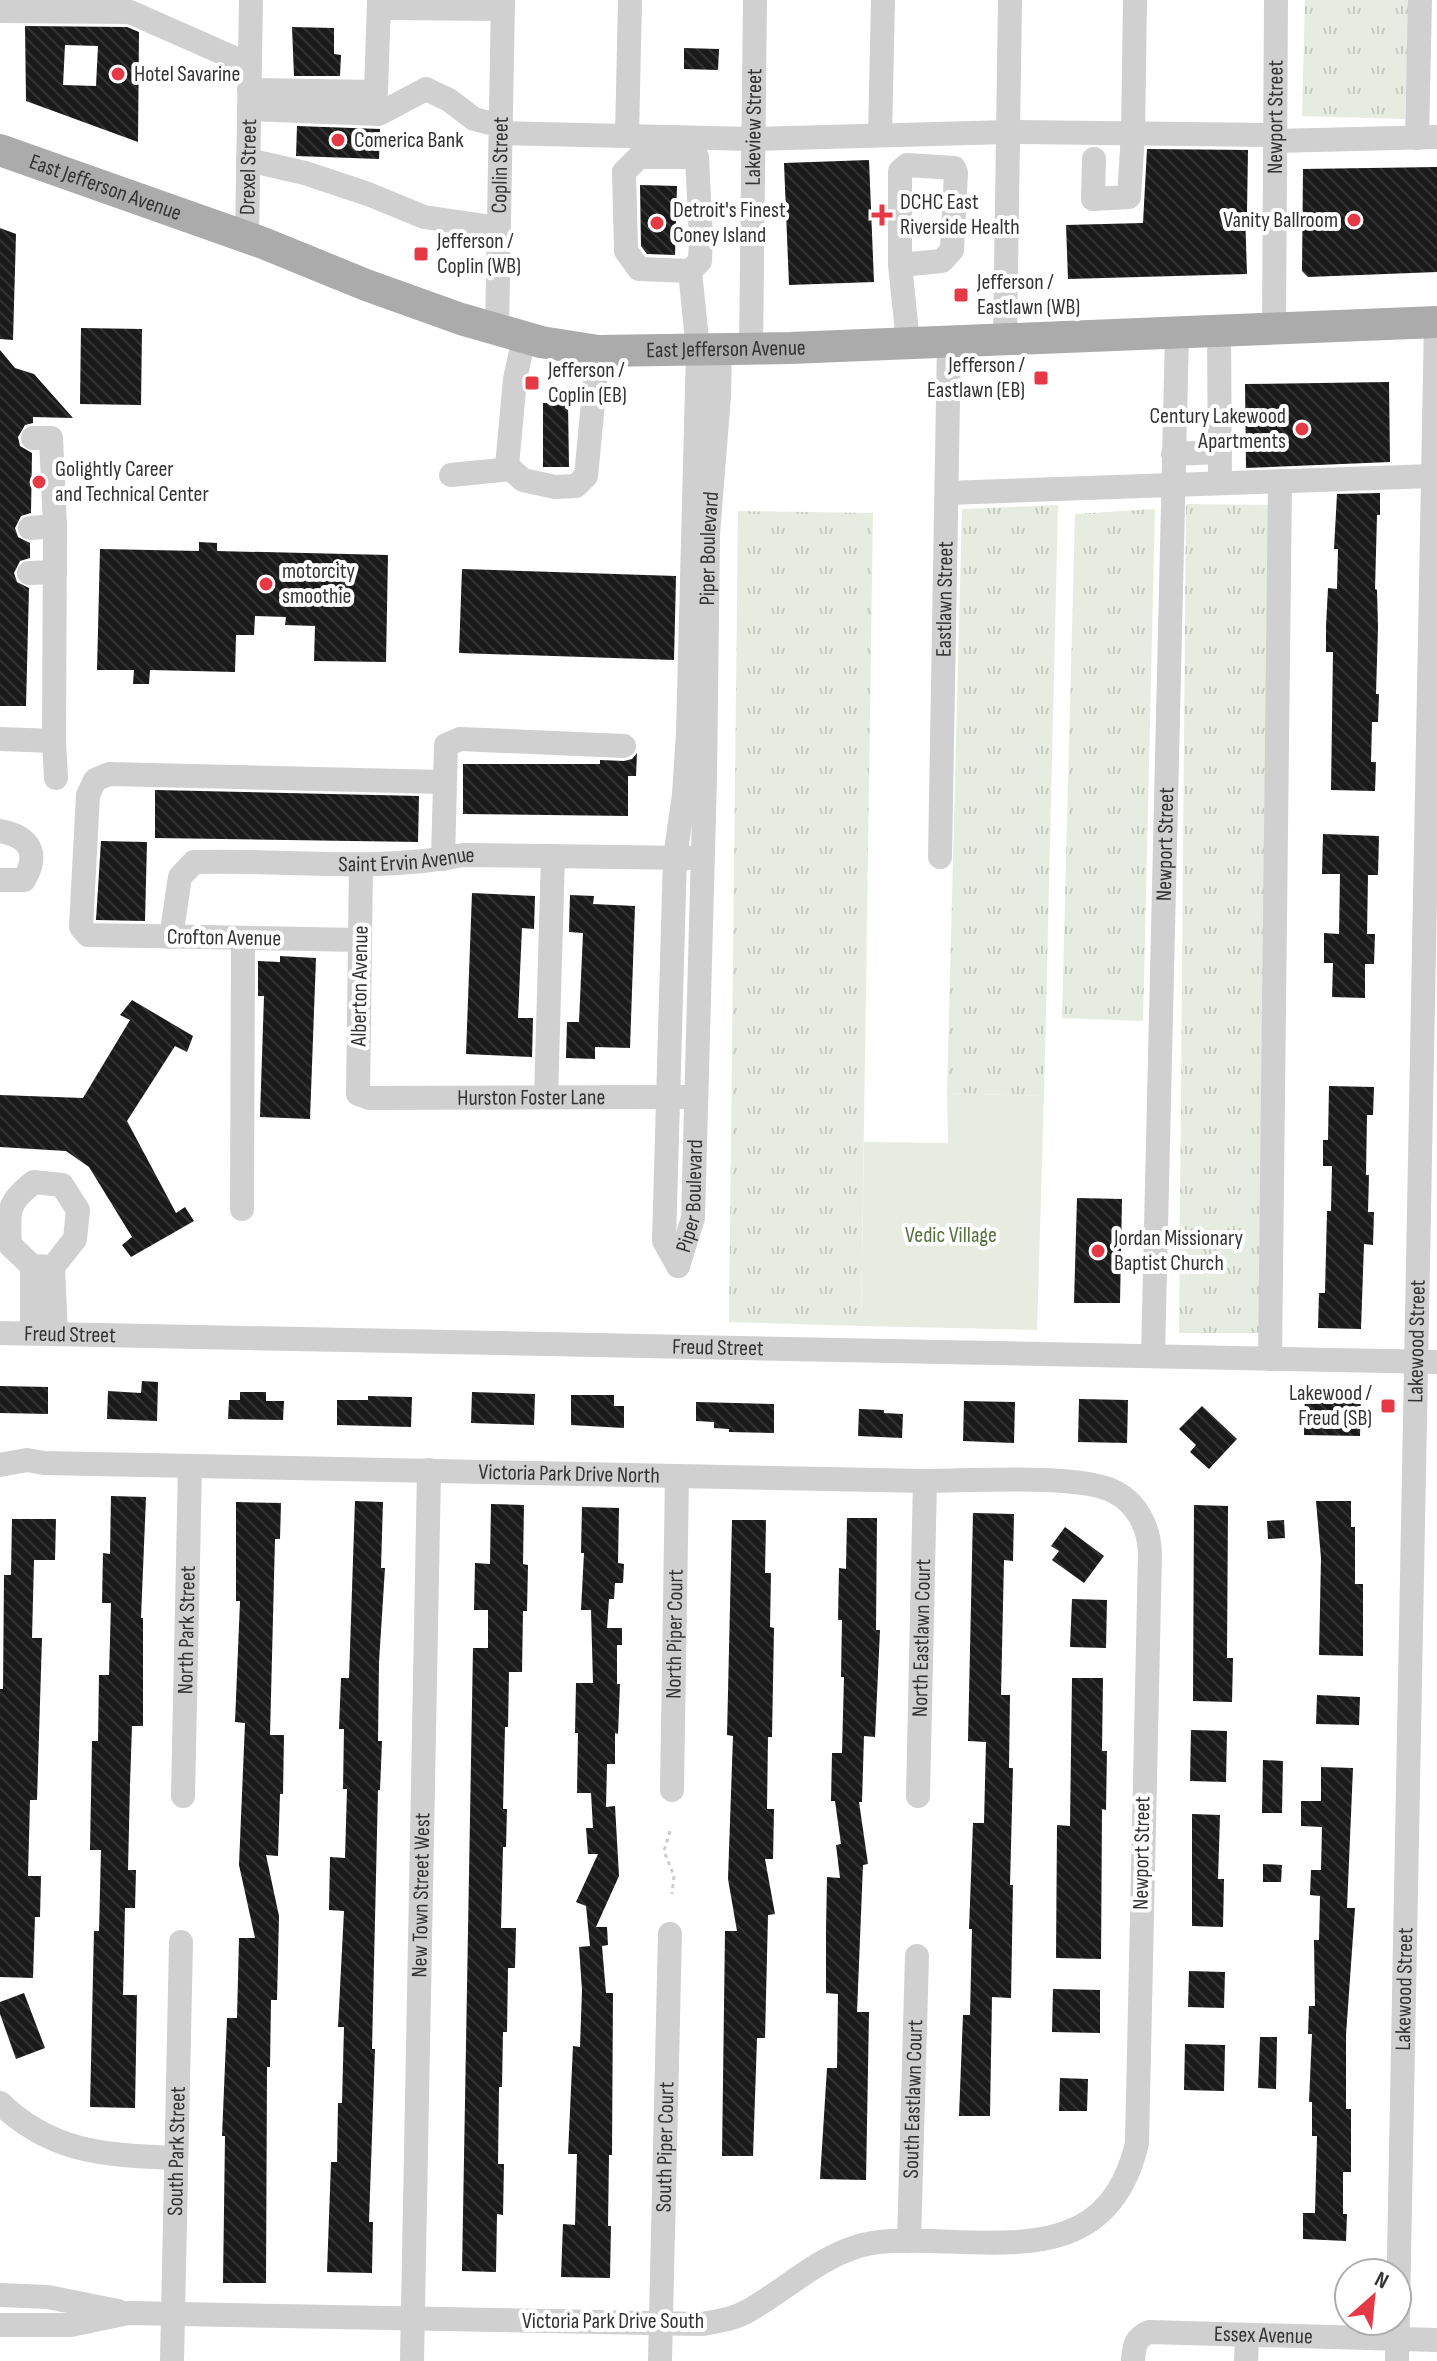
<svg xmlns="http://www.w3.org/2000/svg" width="1437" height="2361" viewBox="0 0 1437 2361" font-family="'Sofia Sans Condensed',sans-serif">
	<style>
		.grass { fill: url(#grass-tufts) }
		.green { fill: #e6ecdf }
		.building { fill: url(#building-back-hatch); fill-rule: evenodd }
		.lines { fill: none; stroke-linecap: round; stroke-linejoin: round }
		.path { stroke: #cdcdcd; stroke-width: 3; stroke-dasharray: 4 4; stroke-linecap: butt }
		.minor { stroke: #d0d0d0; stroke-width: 24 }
		.major { stroke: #ababab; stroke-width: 32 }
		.poi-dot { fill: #e63946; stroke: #fff; stroke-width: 3 }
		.labels { text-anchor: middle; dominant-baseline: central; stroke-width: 8; stroke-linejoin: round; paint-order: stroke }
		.poi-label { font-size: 22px; fill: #333; stroke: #fff; text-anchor: start }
		.street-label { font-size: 22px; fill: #333; stroke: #fff }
		.park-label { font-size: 22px; fill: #56703f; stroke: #fff }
	</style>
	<defs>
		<pattern id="grass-tufts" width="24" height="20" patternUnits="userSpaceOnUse" patternTransform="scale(2)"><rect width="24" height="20" fill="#e6ecdf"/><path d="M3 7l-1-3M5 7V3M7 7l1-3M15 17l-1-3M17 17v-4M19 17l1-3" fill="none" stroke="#c6cbc0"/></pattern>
		<pattern id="building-back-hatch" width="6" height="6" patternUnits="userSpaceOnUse" patternTransform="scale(2)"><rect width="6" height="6" fill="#1a1a1a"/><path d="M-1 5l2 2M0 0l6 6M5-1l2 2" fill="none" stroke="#333"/></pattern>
	</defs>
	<rect width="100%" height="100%" fill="#fff"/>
	<path class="grass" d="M1305,0H1409L1405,119L1302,116Z
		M1186,504L1269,505L1262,1333H1179Z
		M1058,505L1044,1096L947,1093L962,509Z
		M1155,509L1143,1021L1062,1018L1075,514Z
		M738,511L873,513L861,1326L729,1322Z"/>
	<path class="green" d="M947,1093L1044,1096L1037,1330L861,1326L864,1142L948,1143Z"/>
	<path class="building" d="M25,26L127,27L139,32L138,142L26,101ZM65,45L98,46L96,86L63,85Z
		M292,27L334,28V54L341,55L340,76H294Z
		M684,48L719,49L718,70L684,69Z
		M297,126L380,129L379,159L296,156Z
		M1147,149L1248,150L1247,212H1245L1247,274L1068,279L1066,225L1143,223Z
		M869,160L874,282L789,285L784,163Z
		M1437,167V272L1308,277L1302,271L1303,169Z
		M640,185L677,186L675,255L647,254L641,246Z
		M0,228L16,234L13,340L0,339Z
		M81,328L142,329L141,405L80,404Z
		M0,350L15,368L34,374L73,418L33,417V423L25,425L18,437L20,446L32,453L31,513L21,516L15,528L18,537L30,543V558L20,561L14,573L17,582L29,588L26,706H0Z
		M1389,382L1390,462L1246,468L1245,384Z
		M543,403H568L569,467H543Z
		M1380,493V515H1377L1375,589L1377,590L1378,627L1376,694H1379L1378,722H1372L1371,762H1376L1375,791L1331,790L1333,652H1326V626L1328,588L1337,589L1338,549H1334L1337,494Z
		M199,542L217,543V551L388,555L386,662L314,661L315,626L285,625L286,617L255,616L254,635H236L235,672L150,670L149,684H133L134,670H97L100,549L199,551Z
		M462,569L676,576L674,660L459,653Z
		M637,753L636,776H628V816L463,814V764H600V760L624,761L632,759Z
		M155,790L419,796L418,842L155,838Z
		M1323,834L1379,836L1378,875H1368L1367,934H1375L1374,964H1365V998L1332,997L1333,963H1324V933L1339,934L1340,874H1322Z
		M101,841L147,842L145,921L96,920Z
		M472,893L535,896L534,929L522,928L518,1018H533L532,1057L466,1054Z
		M570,895L594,896L593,904L635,906L630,1048L595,1047V1059L566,1058L567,1022H579L583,933L569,932Z
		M280,956L316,958L310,1119L260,1117L264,996H258V961L280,962Z
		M132,1000L193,1036L187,1052L175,1046L127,1121L176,1213L185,1207L194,1221L131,1257L122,1245L132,1237L89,1167L66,1151L0,1147V1095L83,1098L130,1020L120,1015Z
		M1329,1086L1374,1087L1373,1115H1367L1366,1175H1369L1368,1212H1374L1373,1245L1364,1244L1361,1329L1318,1328L1319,1293H1325L1327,1211H1331L1332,1166H1323V1140H1328Z
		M1077,1198L1122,1199L1120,1303H1074Z
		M142,1381L158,1382L157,1421L107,1419L108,1391L141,1393Z
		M0,1386L48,1387V1414L0,1413Z
		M1305,1391L1361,1392L1360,1436L1304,1435Z
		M240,1392H266V1401H284L283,1420L228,1419L229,1400H240Z
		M472,1392L535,1394L534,1425L471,1423Z
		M571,1395H614V1406H624V1428L571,1425Z
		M368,1396L412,1397L411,1427L337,1425V1400H368Z
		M1079,1399L1128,1400L1127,1443L1078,1442Z
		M964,1401L1015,1402L1014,1443L963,1441Z
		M696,1402L774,1404V1433L729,1432V1429L714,1428V1422L696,1421Z
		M1202,1406L1237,1439L1209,1469L1190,1452L1196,1445L1179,1429Z
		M859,1409L884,1410V1413L903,1414L902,1438L858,1436Z
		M111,1496L146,1497L141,1618H143V1726H132L130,1785L128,1870H136L135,1908H125L123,1995H137L135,2108L90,2107L94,1931H99L101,1850H90L92,1741H98L99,1675H109L111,1603H102L103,1553L110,1554Z
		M355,1501L383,1502L381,1568H385L379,1662L378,1741H382L380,1790H378L372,2049H375L369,2222H373L372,2273L327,2272L331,2162H337L338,2103H342L344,2027H338L344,1911L329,1910L330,1857L345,1858L347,1789H343L344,1729H339L341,1678H349Z
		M1316,1501H1351V1527H1355V1584H1363V1656L1319,1655L1321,1558Z
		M236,1502L281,1503L280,1539H275L270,1735H284L283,1794H280L278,1856L266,1855L279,1916L277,2000H271L270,2067H267L266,2283H223L225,2136H222L227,2018H237L239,1938H255L239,1865L245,1723L235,1722L240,1601H236Z
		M491,1504L524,1505L523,1564L528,1565L527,1611H523L522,1672H509L508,1727H505L503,1809H507L506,1847H503L501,1928H516L515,1968H508L507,2032H503L502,2087H499L498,2164H504L503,2215L497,2214L496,2272L462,2271L473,1648H488V1610H474L475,1563L490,1564Z
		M1194,1505L1228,1506L1227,1658H1233L1232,1702L1193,1701Z
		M582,1507L619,1508L618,1563L624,1564L623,1583H615L614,1599H609L607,1628H622V1645H617V1684H620L618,1734L615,1733V1764H607L606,1807L615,1806L619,1876L596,1927H607L608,1945L602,1946L606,1993H613L612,2155H609L608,2226H611L610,2278L561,2277L563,2224L575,2225L577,2154H568L573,2046L580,2047L582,1990L579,1947L590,1946L586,1906L576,1902L598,1854H588L586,1828H593L591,1793H577L578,1733H575L576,1683H593L591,1610H581L584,1553H581Z
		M973,1513L1014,1514L1013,1561L1004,1560L1001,1695H1010L1009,1768H1013L1010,1885H1013L1011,1998L992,1997L990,2116H959L963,2015H970L972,1929H969L973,1823H984L986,1742L968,1741Z
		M847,1518H877L876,1630H880L875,1737L864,1736L862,1802H859L868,1864L863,1865L857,2012H869L866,2180L820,2179L827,2068H837L838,1994L826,1993V1929L827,1877L840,1878L836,1845L841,1844L835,1801H831L832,1753H842L844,1677H841L842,1620H838L839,1568L846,1569Z
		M12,1519H56L55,1560H34L32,1638H42L37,1800H30L28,1876H41L40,1917H35L33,1978L0,1977V1689H3L4,1575H11Z
		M732,1520H766L765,1573H771L770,1627L774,1628L772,1737H768L767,1809H774L773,1859H765L775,1914L768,1915L765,2038H757L753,2156H722L725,1931H737L728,1879L733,1736L727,1735Z
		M1284,1520L1285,1538L1268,1539L1267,1521Z
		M1065,1527L1104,1556L1084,1583L1052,1560L1059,1551L1051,1546Z
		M1072,1599L1107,1600L1106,1648L1070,1647Z
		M1072,1678H1103L1102,1751H1107L1106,1810L1102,1809L1101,1959L1056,1958L1057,1825L1070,1826Z
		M1317,1695L1360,1697L1359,1725L1316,1724Z
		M1191,1730L1227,1731L1226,1782L1190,1781Z
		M1263,1760L1283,1761L1282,1813H1262Z
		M1321,1767L1353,1768L1347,1908H1355L1346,2035V2109H1351V2172H1343V2214H1347L1346,2241L1303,2239V2213H1315L1317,2136H1312V2102H1309L1312,2034H1308L1309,2006H1315L1314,1940H1319L1320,1896L1310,1895L1311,1870H1321L1322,1827L1301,1826V1801H1321Z
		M1192,1814L1220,1815L1218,1879H1224L1223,1927L1192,1926Z
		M1263,1864L1282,1865L1281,1882H1263Z
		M1189,1971L1225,1972L1224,2008L1188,2007Z
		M1053,1989L1100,1990V2033L1052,2032Z
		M24,1993L45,2048L16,2059L0,2014V2002Z
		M1260,2037H1277L1276,2089L1258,2088Z
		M1185,2044L1225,2045L1224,2091L1184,2090Z
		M1060,2078L1088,2079L1087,2111H1059Z"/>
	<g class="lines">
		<path class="path" d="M670,1831L664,1851L674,1876L672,1894"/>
		<g class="minor">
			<path d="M379,8L503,9"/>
			<path d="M0,11L130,12L250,65"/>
			<path d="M249,90L376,92L379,0"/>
			<path d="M249,109L379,114L426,89L449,100L474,119L501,126"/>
			<path d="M501,133L753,139L1008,132L1275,135"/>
			<path d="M880,135L883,0"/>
			<path d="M627,136L630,0"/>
			<path d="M1417,138L1420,0"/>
			<path d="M1275,141L1437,137"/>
			<path d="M1094,159L1093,199L1129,197L1133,133L1135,0"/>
			<path d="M248,160L305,173L368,194L424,217L499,228"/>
			<path id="s1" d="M247,237L251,0"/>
			<path d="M900,265L942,261L952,250L956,173L954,168L907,165L900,171V265L908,342"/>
			<path id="s2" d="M1274,329L1276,0"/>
			<path id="s3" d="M497,331L503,0"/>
			<path d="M1219,331L1220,483"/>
			<path d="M524,338L515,379L507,466L523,480L555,487L576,486L586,476L598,351"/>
			<path d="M1005,339L1010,0"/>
			<path id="s4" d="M751,349L755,0"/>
			<path d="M1173,454L1220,452"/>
			<path d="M451,475L511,469"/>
			<path d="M947,493L1432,476"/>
			<path d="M30,528L55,526"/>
			<path d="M29,573L55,572"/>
			<path d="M0,739L54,741L55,526L51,438H33"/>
			<path d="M54,741L56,778"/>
			<path d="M0,831C29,836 40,853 24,880H0"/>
			<path id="s5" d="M940,857L949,341"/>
			<path d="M443,859L446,745L460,739L624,746"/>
			<path id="s6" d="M361,866L358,1094L369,1098L687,1097"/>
			<path id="s7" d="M171,937L180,877L194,862C284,859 374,873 463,855L690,858"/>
			<path d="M360,940L88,935L81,927L88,795L95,780L109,774L444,782"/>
			<path d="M546,1097L553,856"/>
			<path d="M242,1209L243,938"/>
			<path d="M678,1266L664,1241L675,857L684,795L688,732L698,350L690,271L700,261L701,238L697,157H639L624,172L626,251L639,269L690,271"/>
			<path id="s8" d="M678,1266L693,1218L705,778L708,534L719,396L720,350"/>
			<path d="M53,1267L32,1266L10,1245C8,1212 7,1202 34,1182L62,1185L78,1210L75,1239L53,1267L56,1334"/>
			<path id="s9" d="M0,1333L1437,1362"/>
			<path d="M32,1333V1266"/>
			<path id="s10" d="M1153,1356L1177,333"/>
			<path d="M1270,1359L1280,481"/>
			<path id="s11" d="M0,1465L27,1460L44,1463L925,1481C967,1481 1082,1473 1115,1492C1138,1504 1149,1528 1150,1553L1137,2143C1111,2255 1023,2244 931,2241C908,2241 881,2239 859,2246C818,2258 785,2290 748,2311C734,2319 718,2321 702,2324L128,2313L71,2325H0"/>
			<path id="s12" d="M672,1790L677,1476"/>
			<path id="s13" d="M183,1796L190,1466"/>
			<path id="s14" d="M918,1796L925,1481"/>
			<path d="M0,2103C53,2154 107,2155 176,2158"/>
			<path id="s15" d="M909,2241L917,1956"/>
			<path d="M0,2295L48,2297L118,2311"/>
			<path id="s16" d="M172,2361L181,1942"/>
			<path id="s17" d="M412,2361L429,1470"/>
			<path id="s18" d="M660,2361L670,1934"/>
			<path id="s19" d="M1133,2361C1134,2346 1135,2338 1149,2332L1437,2340"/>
			<path d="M1246,2361L1247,2335"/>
			<path id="s20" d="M1397,2361L1436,322"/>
		</g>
		<path class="major" id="s21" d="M0,150L263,243L366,285L461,319L541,342L598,351L790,348L1437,322"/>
	</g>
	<g class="poi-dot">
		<circle cx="118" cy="74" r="8"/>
		<circle cx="338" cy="140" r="8"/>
		<path d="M878 203h8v8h8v8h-8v8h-8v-8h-8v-8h8z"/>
		<circle cx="1354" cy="220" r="8"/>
		<circle cx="657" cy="223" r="8"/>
		<rect x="413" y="246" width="16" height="16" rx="4"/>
		<rect x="953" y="287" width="16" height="16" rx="4"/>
		<rect x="1033" y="370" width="16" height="16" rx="4"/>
		<rect x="524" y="375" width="16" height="16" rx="4"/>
		<circle cx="1302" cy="429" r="8"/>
		<circle cx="39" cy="482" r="8"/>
		<circle cx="266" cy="584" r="8"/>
		<circle cx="1098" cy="1251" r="8"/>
		<rect x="1380" y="1398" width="16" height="16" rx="4"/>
	</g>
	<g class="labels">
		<g class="poi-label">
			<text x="134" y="74">Hotel Savarine</text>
			<text x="354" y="140">Comerica Bank</text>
			<text x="900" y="202">DCHC East<tspan x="900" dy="25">Riverside Health</tspan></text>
			<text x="673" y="210">Detroit's Finest<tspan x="673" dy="25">Coney Island</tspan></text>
			<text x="1338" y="220" text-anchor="end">Vanity Ballroom</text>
			<text x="437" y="241">Jefferson /<tspan x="437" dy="25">Coplin (WB)</tspan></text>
			<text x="977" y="282">Jefferson /<tspan x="977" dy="25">Eastlawn (WB)</tspan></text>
			<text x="1025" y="365" text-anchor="end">Jefferson /<tspan x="1025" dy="25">Eastlawn (EB)</tspan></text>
			<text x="548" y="370">Jefferson /<tspan x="548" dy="25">Coplin (EB)</tspan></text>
			<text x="1286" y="416" text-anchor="end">Century Lakewood<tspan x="1286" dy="25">Apartments</tspan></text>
			<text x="55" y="469">Golightly Career<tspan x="55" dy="25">and Technical Center</tspan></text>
			<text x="282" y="571">motorcity<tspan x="282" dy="25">smoothie</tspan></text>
			<text x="1114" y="1238">Jordan Missionary<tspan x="1114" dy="25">Baptist Church</tspan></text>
			<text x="1372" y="1393" text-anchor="end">Lakewood /<tspan x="1372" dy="25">Freud (SB)</tspan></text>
		</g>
		<g class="street-label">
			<text stroke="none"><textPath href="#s2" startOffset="212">Newport Street</textPath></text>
			<text stroke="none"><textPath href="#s4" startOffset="222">Lakeview Street</textPath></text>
			<text stroke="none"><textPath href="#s3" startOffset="166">Coplin Street</textPath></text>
			<text stroke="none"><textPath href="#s1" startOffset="70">Drexel Street</textPath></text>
			<text stroke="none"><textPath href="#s21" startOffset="112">East Jefferson Avenue</textPath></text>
			<text stroke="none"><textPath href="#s21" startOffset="760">East Jefferson Avenue</textPath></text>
			<text stroke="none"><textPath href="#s8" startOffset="720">Piper Boulevard</textPath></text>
			<text stroke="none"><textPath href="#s5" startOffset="258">Eastlawn Street</textPath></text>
			<text stroke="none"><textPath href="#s10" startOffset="512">Newport Street</textPath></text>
			<text stroke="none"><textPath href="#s7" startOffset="294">Saint Ervin Avenue</textPath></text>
			<text transform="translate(224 938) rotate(1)">Crofton Avenue</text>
			<text transform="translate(360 986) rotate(-89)">Alberton Avenue</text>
			<text stroke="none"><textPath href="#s6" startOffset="402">Hurston Foster Lane</textPath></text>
			<text stroke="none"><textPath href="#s8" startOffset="72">Piper Boulevard</textPath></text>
			<text stroke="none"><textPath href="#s9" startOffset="70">Freud Street</textPath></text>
			<text stroke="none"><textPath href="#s20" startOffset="1020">Lakewood Street</textPath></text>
			<text stroke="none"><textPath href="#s9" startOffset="718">Freud Street</textPath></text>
			<text stroke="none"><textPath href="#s11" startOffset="570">Victoria Park Drive North</textPath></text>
			<text stroke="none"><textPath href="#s13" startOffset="166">North Park Street</textPath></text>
			<text stroke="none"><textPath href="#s12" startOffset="156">North Piper Court</textPath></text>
			<text stroke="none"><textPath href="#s14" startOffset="158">North Eastlawn Court</textPath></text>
			<text transform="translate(1142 1853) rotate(-89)">Newport Street</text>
			<text stroke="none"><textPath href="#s17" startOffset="466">New Town Street West</textPath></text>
			<text stroke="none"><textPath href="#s20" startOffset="372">Lakewood Street</textPath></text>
			<text stroke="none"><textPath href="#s15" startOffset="142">South Eastlawn Court</textPath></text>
			<text stroke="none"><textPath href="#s18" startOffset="214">South Piper Court</textPath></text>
			<text stroke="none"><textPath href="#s16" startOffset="210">South Park Street</textPath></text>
			<text x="613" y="2321">Victoria Park Drive South</text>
			<text stroke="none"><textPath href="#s19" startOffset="150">Essex Avenue</textPath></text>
		</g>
		<g class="park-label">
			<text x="951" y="1235">Vedic Village</text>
		</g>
	</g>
	<g transform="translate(1373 2297) rotate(27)"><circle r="38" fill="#ffffff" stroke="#adadad" stroke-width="2"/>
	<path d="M0-6L14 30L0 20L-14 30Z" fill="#e63946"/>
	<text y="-12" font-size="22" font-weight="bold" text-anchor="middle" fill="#333333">N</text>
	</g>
</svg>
